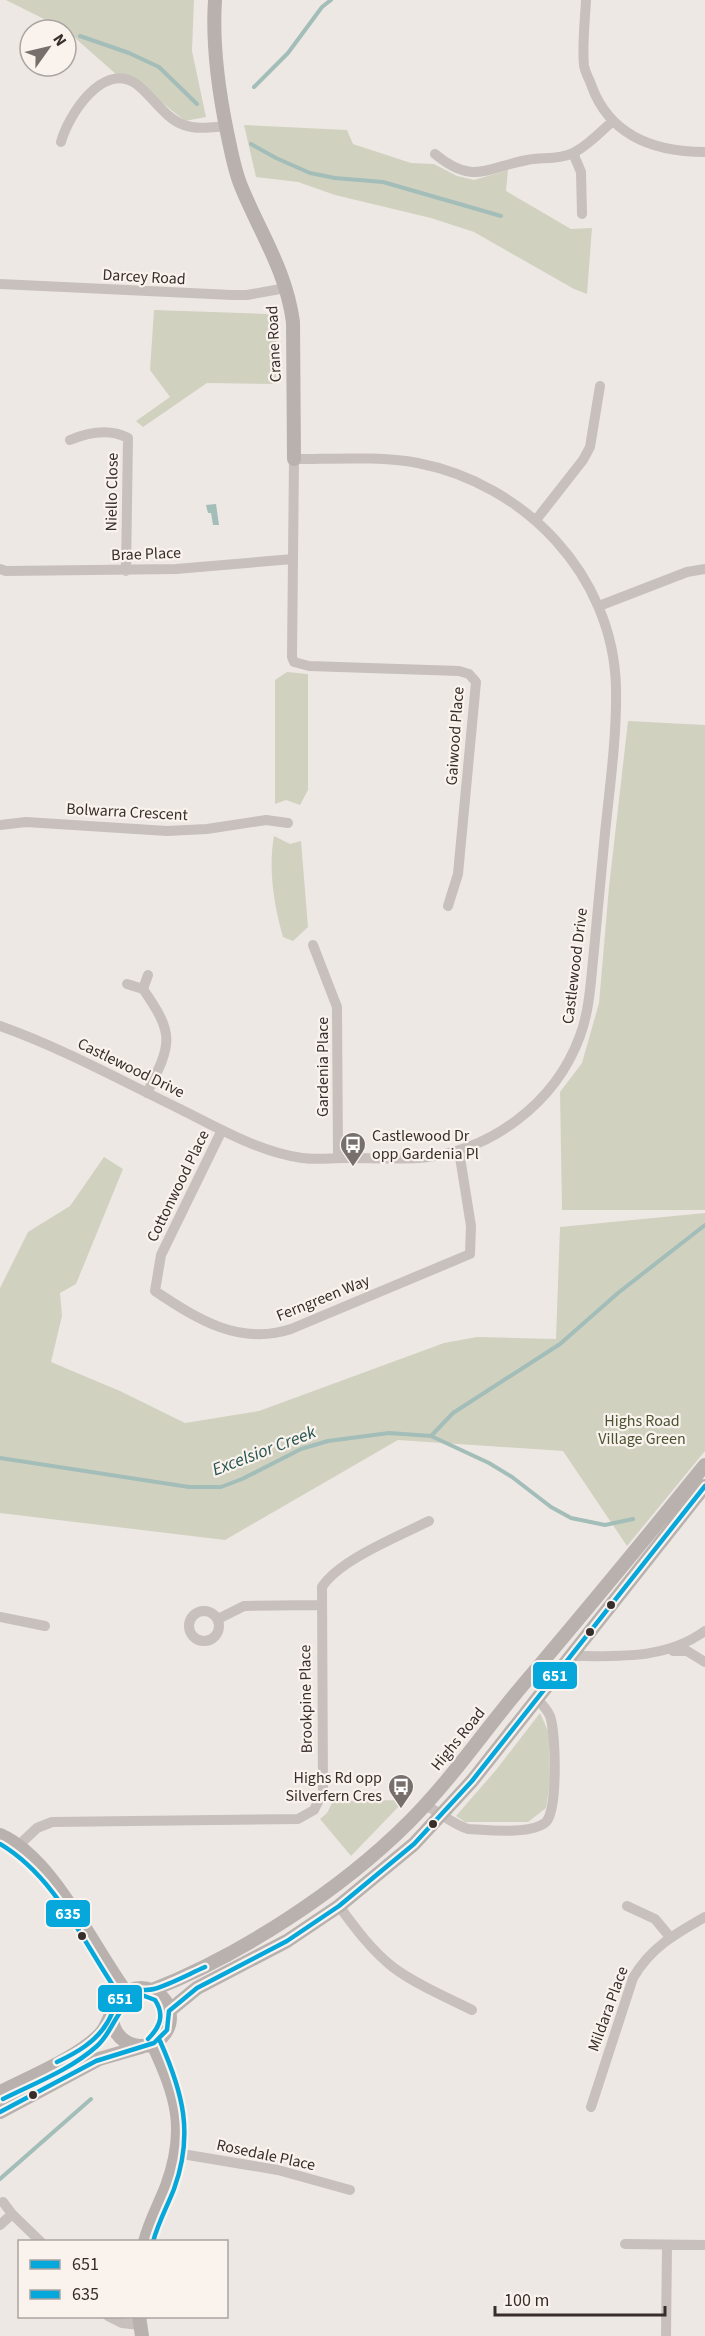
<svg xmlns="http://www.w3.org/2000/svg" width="705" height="2336" viewBox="0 0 705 2336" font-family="'Source Sans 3',sans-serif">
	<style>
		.green { fill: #d1d1c0 }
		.water { fill: #a3bdb9 }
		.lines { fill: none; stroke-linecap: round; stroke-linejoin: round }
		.stream { stroke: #a3bdb9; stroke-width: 4 }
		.street { stroke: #c7c0bd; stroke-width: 10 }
		.secondary { stroke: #b8b1ae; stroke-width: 14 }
		.bus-1-casing { stroke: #f9f2ed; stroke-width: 9 }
		.bus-2-casing { stroke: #f9f2ed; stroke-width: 9 }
		.bus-1 { stroke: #06a8dc; stroke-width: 4.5 }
		.bus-2 { stroke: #06a8dc; stroke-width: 4.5 }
		.bus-dot { fill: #372e2c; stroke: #f9f2ed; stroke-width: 2 }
		.labels { text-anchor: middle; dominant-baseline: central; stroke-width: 4.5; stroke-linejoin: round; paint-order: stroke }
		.street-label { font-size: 16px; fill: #372e2c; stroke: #f9f2ed }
		.poi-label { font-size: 16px; fill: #372e2c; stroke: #f9f2ed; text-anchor: start }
		.park-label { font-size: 16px; fill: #4b5332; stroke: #f9f2ed }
		.water-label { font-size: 18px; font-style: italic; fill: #265451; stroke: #f9f2ed }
		.line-badge { stroke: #f9f2ed; stroke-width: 2 }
		.badge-label { font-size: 16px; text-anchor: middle; font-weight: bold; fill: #fff }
	</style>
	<rect width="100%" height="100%" fill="#eee8e4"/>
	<path class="green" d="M6,0H194L192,51L206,117L185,121L150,93L117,75L66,30Z
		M244,125L347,130L353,144L411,163L434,164L457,176L474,180L508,170L506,191L571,229L592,228L587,294L574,289L474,232L431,218L335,195L298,182L256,177Z
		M154,310L267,314L277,323L276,384L207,383L143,427L136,421L170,397L150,370Z
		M287,672L308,674V790L300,805L286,800L275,804V680Z
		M628,721L705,725V1210H562L560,1092L582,1063L599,1003L609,887Z
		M274,836L290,844L301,841L308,927L293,941L283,937C274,906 268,869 274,836Z
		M104,1157L123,1169L76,1284L60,1293L62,1316L51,1362L120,1391L185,1423L259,1411L444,1343L477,1337L556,1339L560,1227L705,1213V1451L627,1546L563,1451L398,1440L225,1540L0,1513V1288L28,1232L70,1206Z
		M540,1713L549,1733L550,1782L546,1808L528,1822H465L456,1816L496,1770Z
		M405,1800L351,1856L320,1819L327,1813L333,1801Z"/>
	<path class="water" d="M216,504L219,525H213L211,513H208L206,505Z"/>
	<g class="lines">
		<path class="stream" d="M80,36L129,53L159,67L197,104
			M254,87L288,53L322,7L331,0
			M251,144L276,158L310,173L335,178L383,182L501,216
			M431,1436L453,1413L560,1344L618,1293L705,1225
			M0,1458L189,1487H221L242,1479L301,1449L328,1441L389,1433L431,1436L489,1463L512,1477L551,1507L571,1518L605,1525L633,1519
			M0,2179L91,2099"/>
		<path class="street" d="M586,0C585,21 582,45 584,65C585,73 590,80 592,87C611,137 656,152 705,152
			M61,142C68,116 102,62 135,83C152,95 164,118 184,125C197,130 213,127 226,126
			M573,153L581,172L582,214
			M435,154C472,185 486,168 527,160C542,157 559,160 573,153C588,146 601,131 613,121
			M0,284L232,295H247L286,288
			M70,440C89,432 109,428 128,438L126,571
			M536,520L583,460L590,447L600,386
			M0,569L6,571L176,569L293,559
			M599,606L687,572L705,569
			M0,825L26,822L167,831L207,829L266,820L288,823
			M313,945L337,1007L338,1158
			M127,984L143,989C175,1035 172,1043 147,1093
			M143,989L148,975
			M0,1026C62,1048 120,1080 180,1109C218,1128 259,1152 302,1158C316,1160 331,1158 346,1158C370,1158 395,1159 419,1158C490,1152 555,1104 580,1036C590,1009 591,978 594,950C598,911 601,872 605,833C610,785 617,735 616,687C613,575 525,484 418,463C380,456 333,459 294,459L292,657L294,662L309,666L459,671L469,674L476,682L458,874L448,906
			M222,1130L161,1255L155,1291C197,1319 239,1346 291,1329L470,1254L471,1226L459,1151
			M189 1626a15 15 0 1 1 30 0a15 15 0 1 1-30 0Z
			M0,1617L45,1626
			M218,1619L244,1606L320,1605
			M673,1651H687L705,1662
			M571,1656C618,1656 665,1660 705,1631
			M425,1805C439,1812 454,1825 468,1829C488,1830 531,1835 546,1822C558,1810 556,1732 550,1716C547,1709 542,1704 536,1698
			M19,1845L37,1828L52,1822L298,1819L314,1810L323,1792L322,1587C339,1560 399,1536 429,1521
			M339,1906C355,1928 372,1951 394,1968C417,1985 446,1997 472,2010
			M627,1906L655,1919L670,1937
			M591,2107L633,1978C650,1948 675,1934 705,1917
			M176,2153L278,2170L350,2190
			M3,2202L12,2214L41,2242
			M0,2225L12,2214
			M625,2244L705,2245
			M108,2316L122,2323L139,2325
			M666,2336L667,2245"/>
		<path class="secondary" d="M215,0C212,45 218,88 227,132C231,150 234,169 241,186C260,233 286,270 293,322L294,459
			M0,1835C53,1858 92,1946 126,1992
			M112 2017a29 29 0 1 1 58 0a29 29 0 1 1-58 0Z
			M152,1990C241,1955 341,1890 409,1822C451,1780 484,1731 522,1686C584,1613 645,1539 705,1465
			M169,2011L197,1988L287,1941L339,1906L414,1844L472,1781L705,1486
			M0,2092C28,2078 83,2055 102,2032C106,2027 108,2021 111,2015
			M0,2112L99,2059L141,2047
			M145,2242C150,2222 160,2204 167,2186C188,2129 177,2096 153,2044
			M139,2316L142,2336"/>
		<defs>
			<path id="bus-1" d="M57,2062C76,2053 96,2042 107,2023C113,2014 115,2002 123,1995C133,1986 143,1992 154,1989C171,1984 189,1974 205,1967
				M0,2112L96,2061L154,2043L167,2030L169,2011L197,1988L287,1941L339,1906L414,1844L472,1781L705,1486"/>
			<path id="bus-2" d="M0,1844C56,1877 84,1944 120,1996
				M3,2099C35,2083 70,2070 97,2046C115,2030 117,2002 142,1995L155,2000C165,2015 160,2027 148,2039
				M153,2242C158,2223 167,2207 174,2189C194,2134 183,2093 160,2041"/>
		</defs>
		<use href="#bus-1" class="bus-1-casing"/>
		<use href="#bus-2" class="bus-2-casing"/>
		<use href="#bus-1" class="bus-1"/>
		<use href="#bus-2" class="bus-2"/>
	</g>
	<defs>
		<symbol id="bus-pin" viewBox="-11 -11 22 30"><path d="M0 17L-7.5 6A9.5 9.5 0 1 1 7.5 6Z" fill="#776f6c" stroke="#f9f2ed"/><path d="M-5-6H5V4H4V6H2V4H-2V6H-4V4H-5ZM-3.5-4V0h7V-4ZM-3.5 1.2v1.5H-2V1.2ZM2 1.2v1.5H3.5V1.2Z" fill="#fff"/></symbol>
	</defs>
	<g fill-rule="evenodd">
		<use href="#bus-pin" x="338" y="1130" width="30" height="40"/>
		<use href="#bus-pin" x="386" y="1772" width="30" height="40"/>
	</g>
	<g class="bus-dot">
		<circle cx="611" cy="1605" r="5"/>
		<circle cx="590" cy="1632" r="5"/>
		<circle cx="433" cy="1824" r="5"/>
		<circle cx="82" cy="1936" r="5"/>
		<circle cx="33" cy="2095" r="5"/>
	</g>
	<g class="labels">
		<g class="street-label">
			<text transform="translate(144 277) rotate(3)">Darcey Road</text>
			<text transform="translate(274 344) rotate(-93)">Crane Road</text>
			<text transform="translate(112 492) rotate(-89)">Niello Close</text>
			<text transform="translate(146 554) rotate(-2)">Brae Place</text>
			<text transform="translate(455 736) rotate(-86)">Gaiwood Place</text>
			<text transform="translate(127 812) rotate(3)">Bolwarra Crescent</text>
			<text transform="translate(575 966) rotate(-83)">Castlewood Drive</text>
			<text transform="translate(323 1067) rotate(-90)">Gardenia Place</text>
			<text transform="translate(131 1068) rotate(26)">Castlewood Drive</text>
			<text transform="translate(178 1186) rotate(-64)">Cottonwood Place</text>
			<text transform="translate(323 1298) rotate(-22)">Ferngreen Way</text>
			<text transform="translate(306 1699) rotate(-91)">Brookpine Place</text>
			<text transform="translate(458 1739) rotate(-51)">Highs Road</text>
			<text transform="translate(608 2009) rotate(-70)">Mildara Place</text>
			<text transform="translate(266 2155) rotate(12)">Rosedale Place</text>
		</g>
		<g class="poi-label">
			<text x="372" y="1136">Castlewood Dr<tspan x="372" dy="18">opp Gardenia Pl</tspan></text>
			<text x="382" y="1778" text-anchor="end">Highs Rd opp<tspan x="382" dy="18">Silverfern Cres</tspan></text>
		</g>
		<g class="park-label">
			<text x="642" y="1421">Highs Road<tspan x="642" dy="18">Village Green</tspan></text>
		</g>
		<g class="water-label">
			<text transform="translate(264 1451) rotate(-21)">Excelsior Creek</text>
		</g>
	</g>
	<g class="line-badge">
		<rect x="532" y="1661" width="46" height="29" rx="6" fill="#06a8dc"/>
		<rect x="45" y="1899" width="46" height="29" rx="6" fill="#06a8dc"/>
		<rect x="97" y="1984" width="46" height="29" rx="6" fill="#06a8dc"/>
	</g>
	<g class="badge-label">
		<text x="555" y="1681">651</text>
		<text x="68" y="1919">635</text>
		<text x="120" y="2004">651</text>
	</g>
	<rect x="18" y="2240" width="210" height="78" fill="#f9f2ed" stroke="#aba4a0" stroke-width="1.5"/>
	<rect x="30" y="2260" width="30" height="9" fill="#06a8dc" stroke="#aba4a0" stroke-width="1.5"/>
	<text x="72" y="2270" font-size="18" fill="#372e2c">651</text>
	<rect x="30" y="2290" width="30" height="9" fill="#06a8dc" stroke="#aba4a0" stroke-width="1.5"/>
	<text x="72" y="2300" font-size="18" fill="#372e2c">635</text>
	<g transform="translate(48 48) rotate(56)"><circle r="28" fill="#f9f2ed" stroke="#aba4a0" stroke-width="1.5"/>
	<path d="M0-4.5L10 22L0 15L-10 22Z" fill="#776f6c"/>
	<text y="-9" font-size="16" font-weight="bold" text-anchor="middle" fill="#372e2c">N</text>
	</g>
	<path d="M495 2306v9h170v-9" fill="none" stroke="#372e2c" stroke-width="3"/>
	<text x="504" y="2306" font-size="18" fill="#372e2c" stroke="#f9f2ed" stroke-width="4.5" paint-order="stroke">100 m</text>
</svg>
